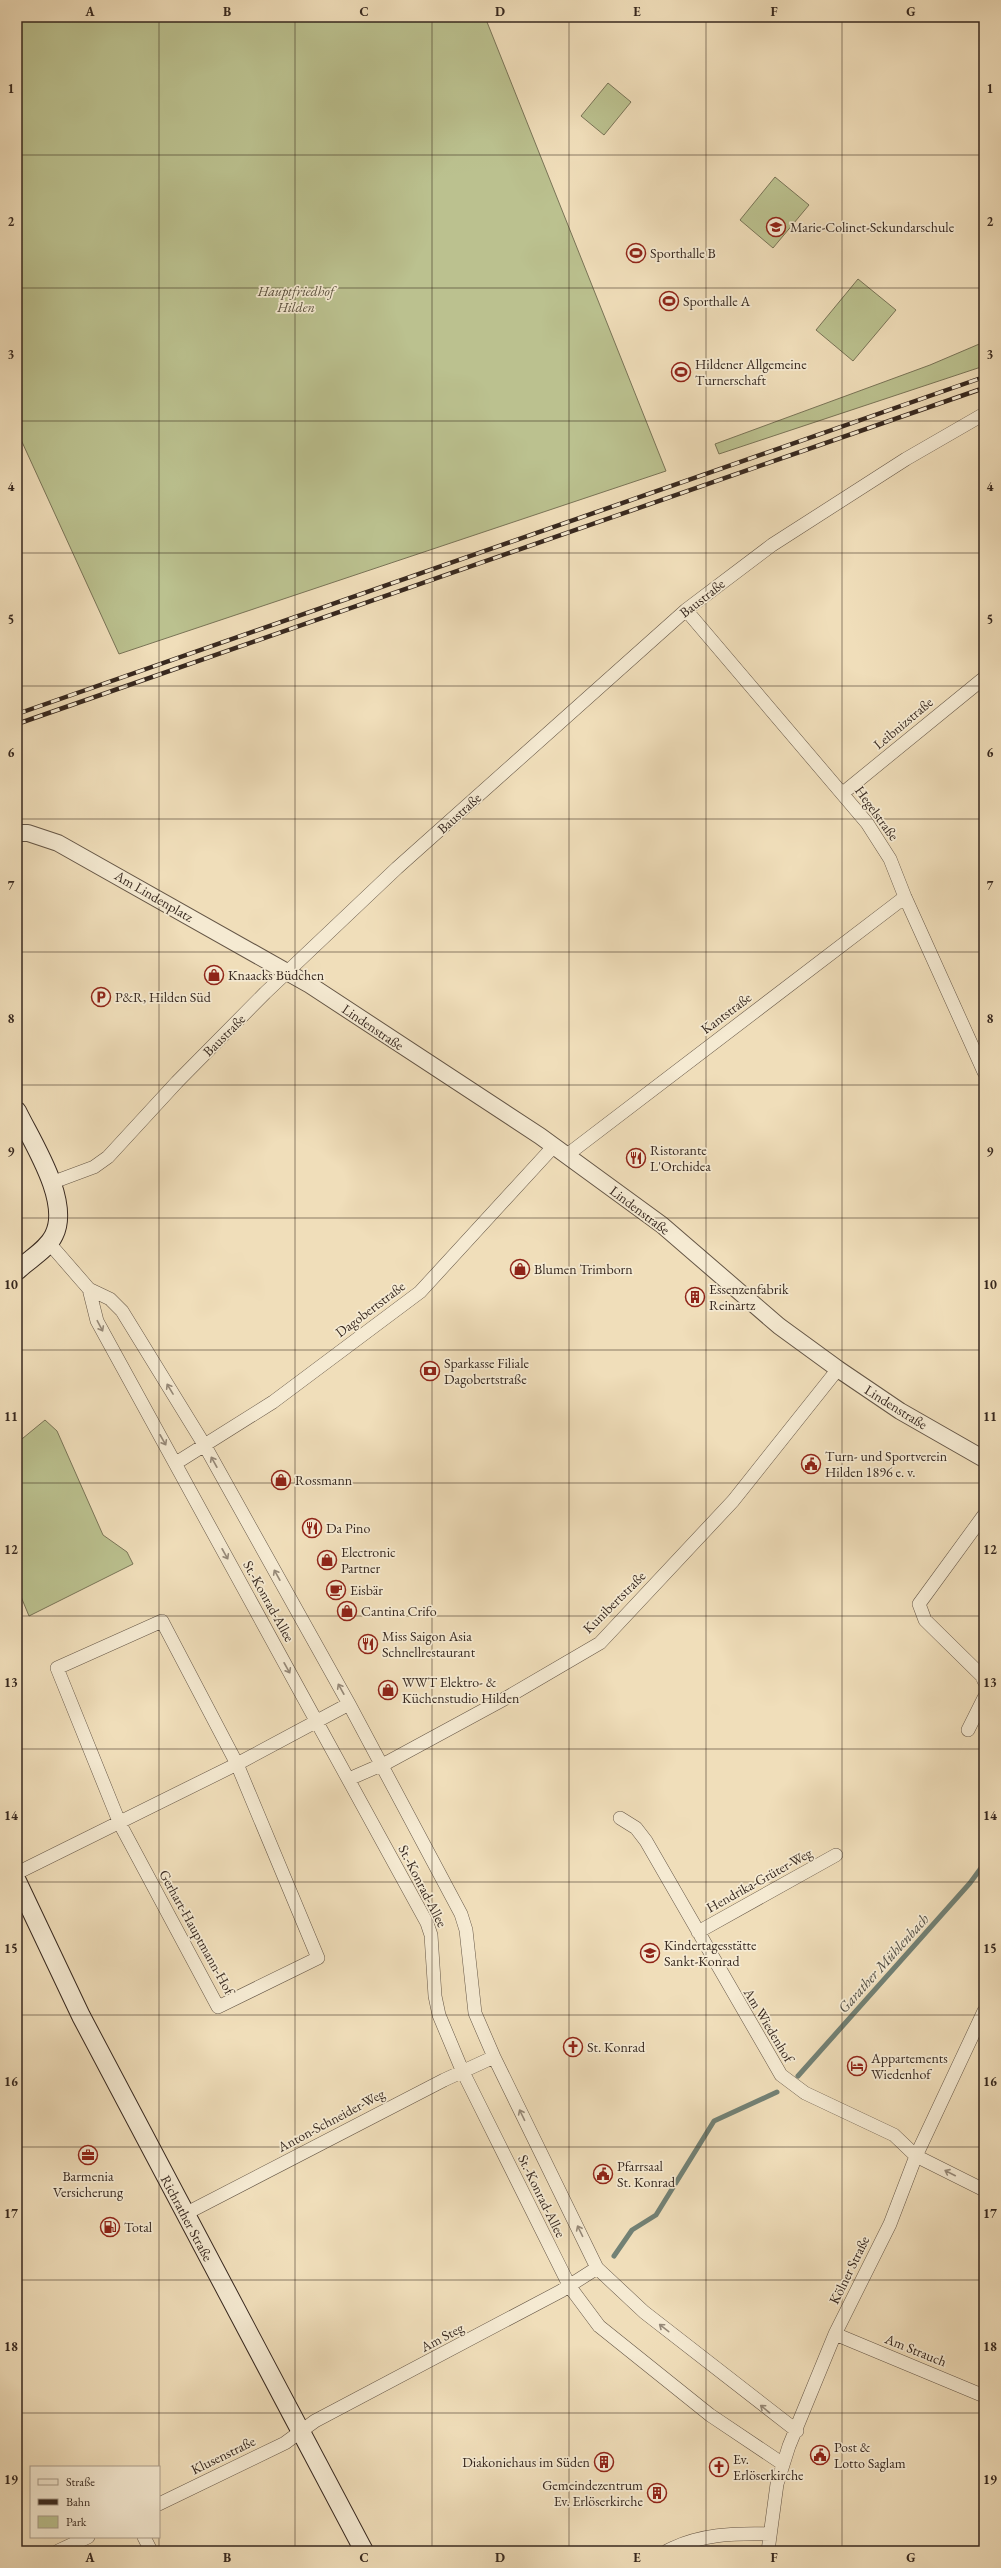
<svg xmlns="http://www.w3.org/2000/svg" width="1001" height="2568" viewBox="0 0 1001 2568" font-family="'EB Garamond',serif">
	<style>
		.green { fill: #bbc18f; stroke: #797457 }
		.lines { fill: none; stroke-linecap: round; stroke-linejoin: round }
		.stream { stroke: #728175; stroke-width: 5 }
		.minor-casing { stroke: #655646; stroke-width: 14 }
		.tertiary-casing { stroke: #655646; stroke-width: 18 }
		.secondary-casing { stroke: #37281f; stroke-width: 20 }
		.minor { stroke: #f5ead2; stroke-width: 13 }
		.tertiary { stroke: #f5ead2; stroke-width: 16 }
		.secondary { stroke: #f5ead2; stroke-width: 18 }
		.rail-casing { stroke: #37281f; stroke-width: 4.5 }
		.rail { stroke: #f5ead2; stroke-width: 3; stroke-dasharray: 9; stroke-linecap: butt }
		.oneway { stroke: #968978 }
		.grid { fill: none; stroke: #37281f; stroke-width: 1; stroke-opacity: 0.55 }
		.labels { text-anchor: middle; dominant-baseline: central; stroke-width: 3.5; stroke-linejoin: round; paint-order: stroke }
		.poi-label { font-size: 14px; fill: #37281f; stroke: #f5ead2; text-anchor: start }
		.park-label { font-size: 14px; font-style: italic; fill: #584e3b; stroke: #f5ead2 }
		.street-label { font-size: 14px; fill: #37281f; stroke: #f5ead2 }
		.water-label { font-size: 15px; font-style: italic; fill: #504d43; stroke: #f5ead2 }
		.neatline { fill: none; stroke: #37281f; stroke-width: 1.5 }
		.grid-label { font-size: 13px; text-anchor: middle; font-weight: bold; fill: #37281f }
	</style>
	<rect width="100%" height="100%" fill="#f0deba"/>
	<filter id="stains"><feTurbulence type="fractalNoise" baseFrequency=".005" numOctaves="4"/><feColorMatrix values="0 0 0 0 .2 0 0 0 0 .09 0 0 0 0 .02 0 0 0 .5 -.17"/></filter>
	<radialGradient id="worn" r=".72"><stop offset=".6" stop-color="#630" stop-opacity="0"/><stop offset="1" stop-color="#630" stop-opacity=".3"/></radialGradient>
	<path class="green" d="M17,17H485L666,471L119,654L17,431Z
		M608,83L631,102L604,135L581,116Z
		M775,177L809,205L773,248L740,220Z
		M858,279L896,310L853,361L816,330Z
		M984,342V366L719,454L715,444L930,365Z
		M45,1420L57,1431L103,1535L127,1552L133,1564L29,1616L17,1587V1443Z"/>
	<g class="lines">
		<path class="stream" d="M798,2076L970,1883L984,1864
			M614,2256L632,2230L656,2215L714,2121L777,2092"/>
		<defs>
			<path id="minor" d="M686,610L867,823L890,859L905,897L984,1072
				M843,793L984,678
				M567,1155L905,897
				M51,1183L94,1167L108,1157L177,1082L265,993L397,868L686,610L772,545L906,459L984,414
				M49,1243L89,1289L110,1299L122,1311L205,1446L349,1704L461,1914L466,1930L475,2013L494,2057L597,2268L644,2312L797,2431
				M89,1289L97,1321L427,1923L431,1935L435,1996L439,2015L462,2070L570,2287L599,2326L710,2415L783,2464
				M176,1463L273,1402L420,1292L554,1146
				M984,1515L919,1604L925,1620L982,1676L984,1681
				M162,1621L237,1764L318,1958L218,2007L120,1824L57,1668Z
				M968,1730L984,1698
				M349,1779L388,1762L506,1698L600,1643L733,1501L838,1369
				M620,1818L636,1828L646,1841L781,2075L805,2093L894,2135L916,2156L984,2190
				M17,1873L237,1764L349,1704
				M698,1932L836,1855
				M185,2214L444,2080L494,2057
				M835,2334L984,2396
				M159,2504L285,2443L315,2421L561,2291L597,2268
				M144,2537L151,2551
				M58,2551L88,2537
				M667,2551C699,2534 734,2533 770,2534
				M768,2551L777,2484L789,2446L835,2334L890,2224L916,2156L984,2011"/>
			<path id="tertiary" d="M17,833H28L58,843L310,985L540,1136L662,1225L779,1326L838,1369L900,1411L984,1459"/>
			<path id="secondary" d="M17,1111C32,1142 71,1201 54,1235C47,1250 29,1259 17,1271
				M17,1881L81,2016L364,2551"/>
		</defs>
		<use href="#minor" class="minor-casing"/>
		<use href="#tertiary" class="tertiary-casing"/>
		<use href="#secondary" class="secondary-casing"/>
		<use href="#minor" class="minor"/>
		<use href="#tertiary" class="tertiary"/>
		<use href="#secondary" class="secondary"/>
		<defs>
			<path id="rail" d="M17,714L984,377
				M17,724L984,388"/>
		</defs>
		<use href="#rail" class="rail-casing"/>
		<use href="#rail" class="rail"/>
	</g>
	<defs><path id="oneway-shaft" d="M-6 0H5M1.5-3L5.5 0L1.5 3" fill="none" stroke-width="1.6" stroke-linecap="round" stroke-linejoin="round"/></defs>
	<g class="oneway">
		<use href="#oneway-shaft" transform="translate(100 1326) rotate(62)"/>
		<use href="#oneway-shaft" transform="translate(170 1389) rotate(-121)"/>
		<use href="#oneway-shaft" transform="translate(163 1440) rotate(61)"/>
		<use href="#oneway-shaft" transform="translate(214 1462) rotate(-119)"/>
		<use href="#oneway-shaft" transform="translate(225 1554) rotate(61)"/>
		<use href="#oneway-shaft" transform="translate(277 1575) rotate(-119)"/>
		<use href="#oneway-shaft" transform="translate(287 1668) rotate(61)"/>
		<use href="#oneway-shaft" transform="translate(341 1689) rotate(-119)"/>
		<use href="#oneway-shaft" transform="translate(522 2115) rotate(-116)"/>
		<use href="#oneway-shaft" transform="translate(950 2173) rotate(-153)"/>
		<use href="#oneway-shaft" transform="translate(580 2231) rotate(-116)"/>
		<use href="#oneway-shaft" transform="translate(664 2328) rotate(-142)"/>
		<use href="#oneway-shaft" transform="translate(765 2409) rotate(-141)"/>
	</g>
	<path class="grid" d="M159,17V2467M295,17V2551M432,17V2551M569,17V2551M706,17V2551M842,17V2551M17,155H984M17,288H984M17,421H984M17,553H984M17,686H984M17,819H984M17,952H984M17,1085H984M17,1218H984M17,1350H984M17,1483H984M17,1616H984M17,1749H984M17,1882H984M17,2015H984M17,2147H984M17,2280H984M17,2413H984M159,2537V2551"/>
	<defs>
		<symbol id="school-ring" viewBox="-11 -11 22 22"><circle r="9.5" fill="#f5ead2" stroke="#8f2418" stroke-width="1.5"/><path d="M0-5L7-2L0 1L-7-2ZM-4 1L0 2.5L4 1V4Q0 6-4 4Z" fill="#8f2418"/></symbol>
		<symbol id="stadium-ring" viewBox="-11 -11 22 22"><circle r="9.5" fill="#f5ead2" stroke="#8f2418" stroke-width="1.5"/><path d="M0-5a6.5 5 0 1 0 0 10a6.5 5 0 1 0 0-10ZM-3.5-1.8h7v3.6h-7Z" fill="#8f2418"/></symbol>
		<symbol id="shop-ring" viewBox="-11 -11 22 22"><circle r="9.5" fill="#f5ead2" stroke="#8f2418" stroke-width="1.5"/><path d="M-5-2.5h2.3a2.7 3.5 0 0 1 5.4 0H5L5.5 6h-11ZM-1.5-2.5h3a1.5 2.3 0 0 0-3 0Z" fill="#8f2418"/></symbol>
		<symbol id="parking-ring" viewBox="-11 -11 22 22"><circle r="9.5" fill="#f5ead2" stroke="#8f2418" stroke-width="1.5"/><path d="M-3.5-5.5H1a3.5 3.5 0 0 1 0 7H-1V5.5H-3.5ZM-1-3.4V-.6H.8a1.4 1.4 0 0 0 0-2.8Z" fill="#8f2418"/></symbol>
		<symbol id="restaurant-ring" viewBox="-11 -11 22 22"><circle r="9.5" fill="#f5ead2" stroke="#8f2418" stroke-width="1.5"/><path d="M-5-6h1v4h1v-4h1v4h1v-4h1v5L-1.5 .5V6h-2V.5L-5-1ZM5-6V6H3V1.5H1.5Q1.5-4 5-6Z" fill="#8f2418"/></symbol>
		<symbol id="building-ring" viewBox="-11 -11 22 22"><circle r="9.5" fill="#f5ead2" stroke="#8f2418" stroke-width="1.5"/><path d="M-4-6H4V6H1V3H-1V6H-4ZM-2.5-4.3h1.7v1.8h-1.7ZM.8-4.3h1.7v1.8H.8ZM-2.5-1h1.7V.8h-1.7ZM.8-1h1.7V.8H.8Z" fill="#8f2418"/></symbol>
		<symbol id="bank-ring" viewBox="-11 -11 22 22"><circle r="9.5" fill="#f5ead2" stroke="#8f2418" stroke-width="1.5"/><path d="M-6-4H6V4H-6ZM0-2.3a2.3 2.3 0 1 0 0 4.6a2.3 2.3 0 1 0 0-4.6Z" fill="#8f2418"/></symbol>
		<symbol id="civic-ring" viewBox="-11 -11 22 22"><circle r="9.5" fill="#f5ead2" stroke="#8f2418" stroke-width="1.5"/><path d="M-.6-6.5H3V-4.5H.6V-3L4-1V1h2V6H-6V1h2V-1L-.6-3ZM-1.2 2.5V6h2.4V2.5Z" fill="#8f2418"/></symbol>
		<symbol id="cafe-ring" viewBox="-11 -11 22 22"><circle r="9.5" fill="#f5ead2" stroke="#8f2418" stroke-width="1.5"/><path d="M-5.5-4.5H6V0H3Q3 3.5 0 3.5H-2.5Q-5.5 3.5-5.5 0ZM3-3.2v2h1.7v-2ZM-6 4.5H4V6H-6Z" fill="#8f2418"/></symbol>
		<symbol id="church-ring" viewBox="-11 -11 22 22"><circle r="9.5" fill="#f5ead2" stroke="#8f2418" stroke-width="1.5"/><path d="M-1.2-6h2.4v3.5h3.3v2.4h-3.3V6h-2.4V-.1h-3.3v-2.4h3.3Z" fill="#8f2418"/></symbol>
		<symbol id="hotel-ring" viewBox="-11 -11 22 22"><circle r="9.5" fill="#f5ead2" stroke="#8f2418" stroke-width="1.5"/><path d="M-6-4.5h1.5V1H6V5H4.5V3h-9V5H-6ZM-4 0a1.8 1.8 0 1 1 3.6 0ZM.5 0V-2.5h3Q6-2.5 6 0Z" fill="#8f2418"/></symbol>
		<symbol id="office-ring" viewBox="-11 -11 22 22"><circle r="9.5" fill="#f5ead2" stroke="#8f2418" stroke-width="1.5"/><path d="M-6-3h4V-5.5h4V-3h4V5H-6ZM-1-4.5V-3h2v-1.5ZM-6 0V1H6V0Z" fill="#8f2418"/></symbol>
		<symbol id="fuel-ring" viewBox="-11 -11 22 22"><circle r="9.5" fill="#f5ead2" stroke="#8f2418" stroke-width="1.5"/><path d="M-5.5-6h7V0h2V4h1.3V-2.5L3-4.5l.8-.8L6-3V5H2.5V1h-1V6h-7ZM-4.2-4.7v3.2H.2V-4.7Z" fill="#8f2418"/></symbol>
	</defs>
	<g fill-rule="evenodd">
		<use href="#school-ring" x="765" y="216" width="22" height="22"/>
		<use href="#stadium-ring" x="625" y="242" width="22" height="22"/>
		<use href="#stadium-ring" x="658" y="290" width="22" height="22"/>
		<use href="#stadium-ring" x="670" y="361" width="22" height="22"/>
		<use href="#shop-ring" x="203" y="964" width="22" height="22"/>
		<use href="#parking-ring" x="90" y="986" width="22" height="22"/>
		<use href="#restaurant-ring" x="625" y="1147" width="22" height="22"/>
		<use href="#shop-ring" x="509" y="1258" width="22" height="22"/>
		<use href="#building-ring" x="684" y="1286" width="22" height="22"/>
		<use href="#bank-ring" x="419" y="1360" width="22" height="22"/>
		<use href="#civic-ring" x="800" y="1453" width="22" height="22"/>
		<use href="#shop-ring" x="270" y="1469" width="22" height="22"/>
		<use href="#restaurant-ring" x="301" y="1517" width="22" height="22"/>
		<use href="#shop-ring" x="316" y="1549" width="22" height="22"/>
		<use href="#cafe-ring" x="325" y="1579" width="22" height="22"/>
		<use href="#shop-ring" x="336" y="1600" width="22" height="22"/>
		<use href="#restaurant-ring" x="357" y="1633" width="22" height="22"/>
		<use href="#shop-ring" x="377" y="1679" width="22" height="22"/>
		<use href="#school-ring" x="639" y="1942" width="22" height="22"/>
		<use href="#church-ring" x="562" y="2036" width="22" height="22"/>
		<use href="#hotel-ring" x="846" y="2055" width="22" height="22"/>
		<use href="#office-ring" x="77" y="2144" width="22" height="22"/>
		<use href="#civic-ring" x="592" y="2163" width="22" height="22"/>
		<use href="#fuel-ring" x="99" y="2216" width="22" height="22"/>
		<use href="#civic-ring" x="809" y="2444" width="22" height="22"/>
		<use href="#building-ring" x="593" y="2451" width="22" height="22"/>
		<use href="#church-ring" x="708" y="2456" width="22" height="22"/>
		<use href="#building-ring" x="646" y="2482" width="22" height="22"/>
	</g>
	<g class="labels">
		<g class="poi-label">
			<text x="790" y="227">Marie-Colinet-Sekundarschule</text>
			<text x="650" y="253">Sporthalle B</text>
			<text x="683" y="301">Sporthalle A</text>
			<text x="695" y="364">Hildener Allgemeine<tspan x="695" dy="16">Turnerschaft</tspan></text>
			<text x="228" y="975">Knaacks Büdchen</text>
			<text x="115" y="997">P&amp;R, Hilden Süd</text>
			<text x="650" y="1150">Ristorante<tspan x="650" dy="16">L'Orchidea</tspan></text>
			<text x="534" y="1269">Blumen Trimborn</text>
			<text x="709" y="1289">Essenzenfabrik<tspan x="709" dy="16">Reinartz</tspan></text>
			<text x="444" y="1363">Sparkasse Filiale<tspan x="444" dy="16">Dagobertstraße</tspan></text>
			<text x="825" y="1456">Turn- und Sportverein<tspan x="825" dy="16">Hilden 1896 e. v.</tspan></text>
			<text x="295" y="1480">Rossmann</text>
			<text x="326" y="1528">Da Pino</text>
			<text x="341" y="1552">Electronic<tspan x="341" dy="16">Partner</tspan></text>
			<text x="350" y="1590">Eisbär</text>
			<text x="361" y="1611">Cantina Crifo</text>
			<text x="382" y="1636">Miss Saigon Asia<tspan x="382" dy="16">Schnellrestaurant</tspan></text>
			<text x="402" y="1682">WWT Elektro- &amp;<tspan x="402" dy="16">Küchenstudio Hilden</tspan></text>
			<text x="664" y="1945">Kindertagesstätte<tspan x="664" dy="16">Sankt-Konrad</tspan></text>
			<text x="587" y="2047">St. Konrad</text>
			<text x="871" y="2058">Appartements<tspan x="871" dy="16">Wiedenhof</tspan></text>
			<text x="617" y="2166">Pfarrsaal<tspan x="617" dy="16">St. Konrad</tspan></text>
			<text x="88" y="2176" text-anchor="middle">Barmenia<tspan x="88" dy="16">Versicherung</tspan></text>
			<text x="124" y="2227">Total</text>
			<text x="834" y="2447">Post &amp;<tspan x="834" dy="16">Lotto Saglam</tspan></text>
			<text x="733" y="2459">Ev.<tspan x="733" dy="16">Erlöserkirche</tspan></text>
			<text x="590" y="2462" text-anchor="end">Diakoniehaus im Süden</text>
			<text x="643" y="2485" text-anchor="end">Gemeindezentrum<tspan x="643" dy="16">Ev. Erlöserkirche</tspan></text>
		</g>
		<g class="park-label">
			<text x="296" y="291">Hauptfriedhof<tspan x="296" dy="16">Hilden</tspan></text>
		</g>
		<g class="street-label">
			<text transform="translate(702 598) rotate(-38)">Baustraße</text>
			<text transform="translate(903 723) rotate(-40)">Leibnizstraße</text>
			<text transform="translate(459 813) rotate(-42)">Baustraße</text>
			<text transform="translate(877 813) rotate(54)">Hegelstraße</text>
			<text transform="translate(154 896) rotate(30)">Am Lindenplatz</text>
			<text transform="translate(726 1013) rotate(-37)">Kantstraße</text>
			<text transform="translate(373 1027) rotate(34)">Lindenstraße</text>
			<text transform="translate(224 1035) rotate(-45)">Baustraße</text>
			<text transform="translate(640 1210) rotate(37)">Lindenstraße</text>
			<text transform="translate(370 1309) rotate(-37)">Dagobertstraße</text>
			<text transform="translate(896 1407) rotate(32)">Lindenstraße</text>
			<text transform="translate(269 1601) rotate(61)">St.-Konrad-Allee</text>
			<text transform="translate(614 1602) rotate(-45)">Kunibertstraße</text>
			<text transform="translate(759 1880) rotate(-29)">Hendrika-Grüter-Weg</text>
			<text transform="translate(423 1886) rotate(63)">St.-Konrad-Allee</text>
			<text transform="translate(197 1932) rotate(61)">Gerhart-Hauptmann-Hof</text>
			<text transform="translate(769 2025) rotate(59)">Am Wiedenhof</text>
			<text transform="translate(331 2120) rotate(-28)">Anton-Schneider-Weg</text>
			<text transform="translate(542 2196) rotate(64)">St.-Konrad-Allee</text>
			<text transform="translate(187 2218) rotate(62)">Richrather Straße</text>
			<text transform="translate(849 2270) rotate(-64)">Kölner Straße</text>
			<text transform="translate(442 2337) rotate(-28)">Am Steg</text>
			<text transform="translate(916 2350) rotate(22)">Am Strauch</text>
			<text transform="translate(223 2455) rotate(-26)">Klusenstraße</text>
		</g>
		<g class="water-label">
			<text transform="translate(883 1963) rotate(-48)">Garather Mühlenbach</text>
		</g>
	</g>
	<rect width="1001" height="2568" fill="none" stroke="#f0deba" stroke-width="44"/>
	<rect x="30" y="2466" width="130" height="72" fill="#f5ead2" stroke="#a99c8a"/>
	<rect x="38" y="2479" width="20" height="6" fill="#f5ead2" stroke="#a99c8a"/>
	<text x="66" y="2486" font-size="12" fill="#37281f">Straße</text>
	<rect x="38" y="2499" width="20" height="6" fill="#37281f" stroke="#a99c8a"/>
	<text x="66" y="2506" font-size="12" fill="#37281f">Bahn</text>
	<rect x="38" y="2516" width="20" height="12" fill="#bbc18f" stroke="#a99c8a"/>
	<text x="66" y="2526" font-size="12" fill="#37281f">Park</text>
	<rect x="22" y="22" width="957" height="2524" class="neatline"/>
	<g class="grid-label">
		<text x="90" y="16">A</text>
		<text x="227" y="16">B</text>
		<text x="364" y="16">C</text>
		<text x="500" y="16">D</text>
		<text x="637" y="16">E</text>
		<text x="774" y="16">F</text>
		<text x="911" y="16">G</text>
		<text x="11" y="93">1</text>
		<text x="990" y="93">1</text>
		<text x="11" y="226">2</text>
		<text x="990" y="226">2</text>
		<text x="11" y="359">3</text>
		<text x="990" y="359">3</text>
		<text x="11" y="491">4</text>
		<text x="990" y="491">4</text>
		<text x="11" y="624">5</text>
		<text x="990" y="624">5</text>
		<text x="11" y="757">6</text>
		<text x="990" y="757">6</text>
		<text x="11" y="890">7</text>
		<text x="990" y="890">7</text>
		<text x="11" y="1023">8</text>
		<text x="990" y="1023">8</text>
		<text x="11" y="1156">9</text>
		<text x="990" y="1156">9</text>
		<text x="11" y="1289">10</text>
		<text x="990" y="1289">10</text>
		<text x="11" y="1421">11</text>
		<text x="990" y="1421">11</text>
		<text x="11" y="1554">12</text>
		<text x="990" y="1554">12</text>
		<text x="11" y="1687">13</text>
		<text x="990" y="1687">13</text>
		<text x="11" y="1820">14</text>
		<text x="990" y="1820">14</text>
		<text x="11" y="1953">15</text>
		<text x="990" y="1953">15</text>
		<text x="11" y="2086">16</text>
		<text x="990" y="2086">16</text>
		<text x="11" y="2218">17</text>
		<text x="990" y="2218">17</text>
		<text x="11" y="2351">18</text>
		<text x="990" y="2351">18</text>
		<text x="11" y="2484">19</text>
		<text x="990" y="2484">19</text>
		<text x="90" y="2562">A</text>
		<text x="227" y="2562">B</text>
		<text x="364" y="2562">C</text>
		<text x="500" y="2562">D</text>
		<text x="637" y="2562">E</text>
		<text x="774" y="2562">F</text>
		<text x="911" y="2562">G</text>
	</g>
	<rect width="100%" height="100%" filter="url(#stains)"/>
	<rect width="100%" height="100%" fill="url(#worn)"/>
</svg>
